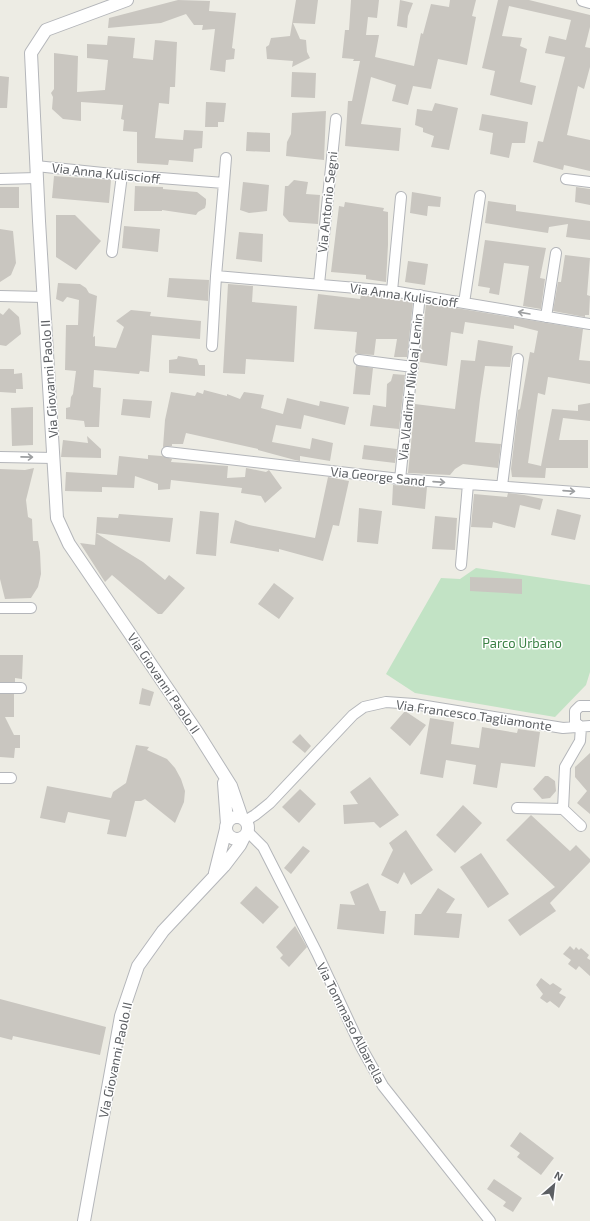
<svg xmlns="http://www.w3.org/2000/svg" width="590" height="1221" viewBox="0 0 590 1221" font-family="'Exo 2',sans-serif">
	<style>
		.green { fill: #c2e3c5 }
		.building { fill: #c9c6c0 }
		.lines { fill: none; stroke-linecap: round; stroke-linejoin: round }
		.minor-casing { stroke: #b4b6ba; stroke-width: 12 }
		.tertiary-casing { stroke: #b4b6ba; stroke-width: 14 }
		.minor { stroke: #fff; stroke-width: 10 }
		.tertiary { stroke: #fff; stroke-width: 12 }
		.oneway { stroke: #9d9fa1 }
		.labels { text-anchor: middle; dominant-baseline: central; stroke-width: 3; stroke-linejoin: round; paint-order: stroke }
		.street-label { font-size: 13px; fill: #5c5f63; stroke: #fff }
		.park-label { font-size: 13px; fill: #3c8246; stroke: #fff }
	</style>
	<rect width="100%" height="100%" fill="#edece4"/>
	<path class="green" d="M476,568L590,585V672L586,685L555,717L415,693L386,674L441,578L460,579Z"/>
	<path class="building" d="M178,0L210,1L209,11L236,13L232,48L235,49L234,59L226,60L225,72L210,70L215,29L202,30L203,25H194L186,14L161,23L108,28L109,18Z
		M296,0H318L315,24L293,23L300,39L306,40L307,52L310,58L292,67L293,61L267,59L266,47L269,45L271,38L290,36Z
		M351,0H379L377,18L368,17L366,35H379L375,57L414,66L421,33L423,34L431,4L449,7L450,0H476L472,16L476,17L467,65L438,59L431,89L413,86L408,105L392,101L396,85L371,77L361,124L401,128L399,151L345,146L348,101H352L360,61H353L354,59L342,58L345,30H349Z
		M400,0L413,3L408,16L407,28L397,26Z
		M498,0H529L590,15V27L585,47L590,48V67L584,89L578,86L567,135L590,140V171L564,165L563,170L533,162L538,141L543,142L565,57L545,53L549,36L566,40L571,20L509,6L502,36L522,38L520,46L527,49L520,82L536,86L532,105L490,95L495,71L482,68Z
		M108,36L135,38L133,58L153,60L155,40L177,42L175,87H170L169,104L159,103L155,138L183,140L184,130L203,131L202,148L194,149L193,162L169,160L168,165L137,163V132L123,131L124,120L121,119L123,105L81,102V121L63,119L52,109L53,97L51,93L54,89V53L78,56L77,92L105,90L108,60L87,58V44L107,45Z
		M292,72L316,73L315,98L291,97Z
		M0,76L9,77L7,108H0Z
		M206,102L226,103L224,122H218V127H205Z
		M435,103L458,108L449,150L431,147L434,136L423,132V128L415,125L417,109L432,111Z
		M326,111L324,160L286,156L287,142L291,134L292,113Z
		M482,114L528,122L525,143H512L509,158L490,154L493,133L479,130Z
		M247,132L270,133V152L246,151Z
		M54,176L111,180L109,203L52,198Z
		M294,180L308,182L306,194L320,195L318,224L289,222L283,215L285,186H288Z
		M243,182L269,185L267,211L249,213L240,210Z
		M135,186L163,187V189L197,192L206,199V204L205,208L198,212L196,215L162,210V211H134Z
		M0,187H19V208H0Z
		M576,187L590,189V205L575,202Z
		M412,192L441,197L440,207L428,206L427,216L410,213Z
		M488,201L516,205V211L590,221V240L566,237L568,224L549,227L548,233L485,223Z
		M345,202L384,208L383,211L388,212V245L386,282L366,279V275L331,272L339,206L344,207Z
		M56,215H75L101,241L76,270L56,257Z
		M124,226L160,229L158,252L122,248Z
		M0,229L13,231L16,263L11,275L0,282Z
		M239,232L263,234L262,262L236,259Z
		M485,240L546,248L540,278L545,279L541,309L523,306L529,266L504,263L499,295L489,293L490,288L478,286Z
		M565,255L590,258L587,295L590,296L589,315H585V317L553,311L558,282H561Z
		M408,261L428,264L425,285L405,282Z
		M169,278L209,280L208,301L167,297Z
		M58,283L80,284L86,288L89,293L97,296L93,337L95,336V346L116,348L124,327L116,321L131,310L151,312L150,316L201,321L200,339L152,335L149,372L140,371L139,374L94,370L93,387L101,388L99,427H85L84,421L66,419V408L70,407L71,397L73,394L76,371L65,370L66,325H78L79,300L67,297L63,302L56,299Z
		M228,284L253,286L252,302L297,306L294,362L246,359L245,374L223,373Z
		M318,294L360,299L361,295L377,296L413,302L407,357H394L397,339H376L374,355L357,354L355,352L357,332L314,329Z
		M426,303L583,329L579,360L590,361V384L548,377L545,395L538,393L528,463L541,466L552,409L578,411V405L590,403V421L563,418L559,440H588V468H546L545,478L512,477L511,469L518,410L520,409L530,352L534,353L538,331L514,325V329L465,322L463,334L451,332L447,366L420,362Z
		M9,308L19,317L21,334L6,346L0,345V313L3,315Z
		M478,340L513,346L510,367L485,366L480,399L475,442L501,444L498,468L463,464L455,469L450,475L408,473L415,404L455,409L461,360L475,361Z
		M178,356L197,359L199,365H205V376L169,373V360L177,359Z
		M356,365L373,368L370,395L353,394Z
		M0,369H14V374L22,373L23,389H16V393L0,392Z
		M393,374L405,375L399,429L370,426L373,405L386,407L387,384L391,381Z
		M204,390L227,396V394L240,399L244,392L264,395L261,408L283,414L287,398L319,406L320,401L349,407L345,425L304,415L301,429L276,425L272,442L310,449L312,438L333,443L330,461L300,456V461L295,460L258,450V449L186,433L183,444H172V446L163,447L165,420L171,392L195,396L197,392L203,394Z
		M123,399L152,401L150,418L121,415Z
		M33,407V445L12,446L11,408Z
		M87,436L101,449V458L61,457L63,440L88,443Z
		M364,445L397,449L395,463L362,459Z
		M148,455L162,456L172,459L171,462L228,466L227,478L245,477L246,468L266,472L269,470L282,488L265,503L261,496L241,493L242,488L171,480L170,489L158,490V484L135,476L134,488L102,487V492L65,491L66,472L117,475L119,456L148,459Z
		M34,468L26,500L28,517L32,519L33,541H38L40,552L41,574L38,587L31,598L5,599L0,579V469L25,470Z
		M328,477L349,481L339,526L333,525L323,561L279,549V552L230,543L235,520L249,525L315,538Z
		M393,485L427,487L425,509L392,505Z
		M508,493L524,495L543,499L540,510L520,505L515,528L493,522L492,528L471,527L474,494L507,497Z
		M359,508L382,511L378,544L357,542Z
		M557,509L581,515L575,540L551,535Z
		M200,511L219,513L216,556L196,554Z
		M119,514L173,518L170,542L96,533L143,562L165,580L169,575L185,588L162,614H158L112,575L105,582L80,543L95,545L97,517L118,518Z
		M435,516L457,518L455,550L432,549Z
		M470,577L522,579V594L470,591Z
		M274,583L294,598L279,619L258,604Z
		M0,655H23L22,679L15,678V682H0Z
		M142,688L154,692L150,706L139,704Z
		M0,694H14V717H5L14,735H20V748H15L14,758L0,757Z
		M405,711L426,725L410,746L390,728Z
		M430,718L454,722L451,744L479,748L482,727L517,733L518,729L540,732L535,767L501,763L497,788L473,784L476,765L446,760L443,778L420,774Z
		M300,734L311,746L305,753L292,742Z
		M136,745L149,747L147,750L167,759L175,768L181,779L185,791L184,802L175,823L145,799L141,801H135L126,837L107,834L110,820L68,812L65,823L40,818L47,786L111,798L113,792L126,783Z
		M590,753V814L577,803L587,791L575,777V767Z
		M545,776H548L555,781L556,791L550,798L542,799L533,789Z
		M370,777L399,815L380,828L374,822L344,824L343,805L358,804L350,792Z
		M300,789L316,804L299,823L282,807Z
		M463,805L482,823L455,853L436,835Z
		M531,815L570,851L576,845L590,859V862L550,903L556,911L520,936L508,920L555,887L506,840Z
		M406,830L433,870L411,885L404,872L398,884L381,875L393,850L389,843Z
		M303,846L310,851L291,874L284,868Z
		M481,853L509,894L488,908L460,867Z
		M368,883L380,911H386L384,934L337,929L340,904L355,905L350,892Z
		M256,886L279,907L263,924L240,903Z
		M438,888L455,899L446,913L462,914L459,938L414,935L415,914H421Z
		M295,926L307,947L289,967L280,958L283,955L276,947Z
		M570,946L574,950L576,947L579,950L581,948L589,955L587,958L590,960V976L579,966L576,970L568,964L571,960L563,954Z
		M541,978L550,985L553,983L562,989L559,993L566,997L559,1008L550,1001L547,1003L540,998L543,994L536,985Z
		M0,999L106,1027L100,1055L13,1036L12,1040L0,1037Z
		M520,1132L554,1158L541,1175L517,1157L520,1153L510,1146Z
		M494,1179L522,1198L513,1212L503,1206L506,1202L487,1189Z"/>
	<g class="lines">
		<defs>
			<path id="minor" d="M36,166L122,175L224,183L216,276L392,291L590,324
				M0,179L37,178
				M566,179L590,182
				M224,183L226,158
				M112,252L122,175
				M319,284L336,119
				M392,291L401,197
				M0,296L44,297
				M464,303L480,196
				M546,317L556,253
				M212,346L216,276
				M359,360L413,367
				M167,452L400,479L590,493
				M0,457L54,458
				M400,479L420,295
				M502,486L518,359
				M461,565L468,484
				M0,608H31
				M0,688H21
				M581,727L575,722V711L580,706H590
				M0,778H11
				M517,808L563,809L565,767L580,741L581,727
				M563,809L581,826
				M245,821L255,815L270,803L353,715L364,707L386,702L414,704L563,728L590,726
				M247,831L263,847L317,953L360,1045L383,1086L490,1221"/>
			<path id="tertiary" d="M127,0L46,30L31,53L39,221L57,518L69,544L197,732L231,786L242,818
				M583,0L590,2
				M224,783L227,824
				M226 828a11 11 0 1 1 22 0a11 11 0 1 1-22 0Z
				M215,873L226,829
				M84,1221L121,1016L138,966L163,931L224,866L240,845L244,837"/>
		</defs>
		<use href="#minor" class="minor-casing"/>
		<use href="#tertiary" class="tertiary-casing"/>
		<use href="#minor" class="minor"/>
		<use href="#tertiary" class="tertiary"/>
	</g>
	<defs><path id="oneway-shaft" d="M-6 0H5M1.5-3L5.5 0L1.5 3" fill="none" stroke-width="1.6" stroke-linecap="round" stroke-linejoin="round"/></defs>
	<g class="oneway">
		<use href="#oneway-shaft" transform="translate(524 313) rotate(-170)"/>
		<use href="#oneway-shaft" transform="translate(27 457) rotate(1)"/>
		<use href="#oneway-shaft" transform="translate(439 482) rotate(4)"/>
		<use href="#oneway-shaft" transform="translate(569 491) rotate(4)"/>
	</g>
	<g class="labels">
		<g class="street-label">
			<text transform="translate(106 173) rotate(6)">Via Anna Kuliscioff</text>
			<text transform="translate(327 202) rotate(-84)">Via Antonio Segni</text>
			<text transform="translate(404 295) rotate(8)">Via Anna Kuliscioff</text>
			<text transform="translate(49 379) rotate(-94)">Via Giovanni Paolo II</text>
			<text transform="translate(410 387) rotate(-84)">Via Vladimir Nikolaj Lenin</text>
			<text transform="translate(378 476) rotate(6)">Via George Sand</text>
			<text transform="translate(164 683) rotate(56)">Via Giovanni Paolo II</text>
			<text transform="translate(474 715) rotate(8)">Via Francesco Tagliamonte</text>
			<text transform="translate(351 1023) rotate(63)">Via Tommaso Albarella</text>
			<text transform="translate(115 1060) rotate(-78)">Via Giovanni Paolo II</text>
		</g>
		<g class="park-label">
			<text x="522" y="643">Parco Urbano</text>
		</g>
	</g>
	<g transform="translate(554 1185) rotate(28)" stroke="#ffffff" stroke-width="3" paint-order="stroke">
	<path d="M0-3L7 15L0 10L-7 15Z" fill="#5c5f63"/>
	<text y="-6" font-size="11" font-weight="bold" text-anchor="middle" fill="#5c5f63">N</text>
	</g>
</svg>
